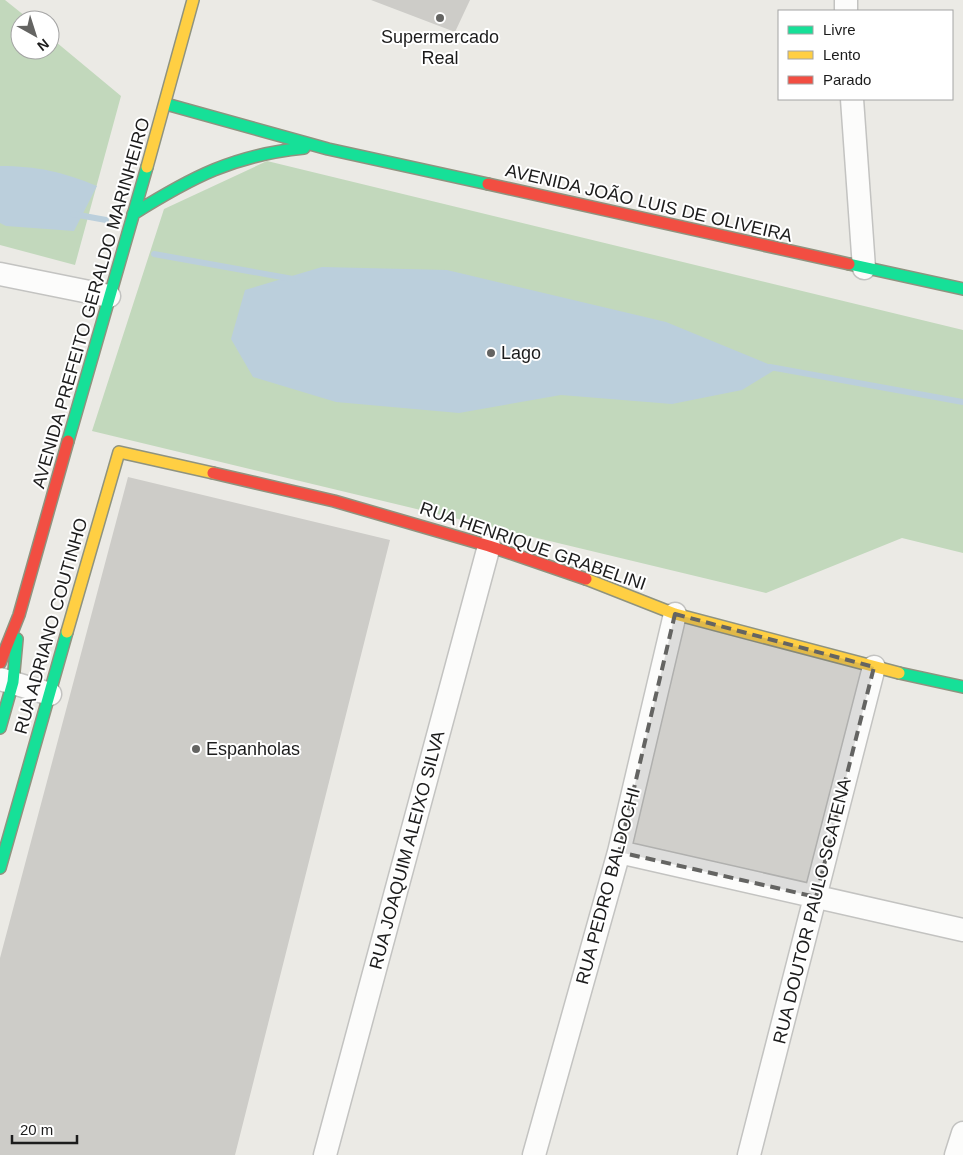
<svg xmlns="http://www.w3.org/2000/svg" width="963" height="1155" viewBox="0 0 963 1155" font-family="Arial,sans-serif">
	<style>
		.forest { fill: #c2d8bc }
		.water { fill: #bbcfdc }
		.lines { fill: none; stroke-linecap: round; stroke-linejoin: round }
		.stream { stroke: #bbcfdc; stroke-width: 6 }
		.building { fill: #cdccc8 }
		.street-casing { stroke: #c3c3c1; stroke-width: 25 }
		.fast-casing { stroke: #8f937f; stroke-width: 14 }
		.slow-casing { stroke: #8f937f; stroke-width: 14 }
		.jam-casing { stroke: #8f937f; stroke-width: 14 }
		.street { stroke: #fcfcfb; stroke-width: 22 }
		.fast { stroke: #16e098; stroke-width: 11 }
		.slow { stroke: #ffcf43; stroke-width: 11 }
		.jam { stroke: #f24e42; stroke-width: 11 }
		.marked { fill: #646462; fill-opacity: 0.2; stroke: #646462; stroke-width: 4; stroke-dasharray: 10 6; stroke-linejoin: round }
		.poi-dot { fill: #646462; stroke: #fff; stroke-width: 2 }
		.labels { text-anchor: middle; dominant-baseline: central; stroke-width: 4; stroke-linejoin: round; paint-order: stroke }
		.poi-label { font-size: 18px; fill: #1c1c1c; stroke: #fff; text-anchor: start }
		.street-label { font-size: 18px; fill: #1c1c1c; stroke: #fff }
	</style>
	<rect width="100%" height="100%" fill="#ebeae5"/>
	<path class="forest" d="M0,0H5L30,20H20V50H50V37L121,96L75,265L0,245Z
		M267,161L963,330V553L902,538L766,593L92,431L164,209Z"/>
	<path class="water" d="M0,166C37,166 63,172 97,186L74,231L6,226L0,223Z
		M322,267L447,270L666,322L778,368L742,390L672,404L561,395L459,413L336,402L253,377L231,339L245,290Z"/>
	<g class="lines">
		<path class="stream" d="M73,214L106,220
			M154,254L293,279
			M770,367L963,402"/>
	</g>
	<path class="building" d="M371,0H470L455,32Z
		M128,477L390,540L235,1155H0V958Z"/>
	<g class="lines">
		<defs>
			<path id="street" d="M846,0V11
				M852,99L864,268
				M0,274L109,296
				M0,679L50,694
				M619,852L963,930
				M325,1155L489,546
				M534,1155L619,852L675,614
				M749,1155L874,667
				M956,1155L963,1133"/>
			<path id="fast" d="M166,104L328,149L488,184
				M133,214C192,177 234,155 304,148
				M849,264L963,289
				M68,441L147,167
				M899,673L963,687
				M0,728L13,682L17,639
				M0,868L67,632"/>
			<path id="slow" d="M147,167L193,0
				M586,579L675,614L899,673
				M67,632L119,452L213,473"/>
			<path id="jam" d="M488,184L849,264
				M213,473L334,501L489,546L586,579
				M0,663L19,615L68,441"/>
		</defs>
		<use href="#street" class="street-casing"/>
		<use href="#fast" class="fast-casing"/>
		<use href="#slow" class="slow-casing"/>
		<use href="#jam" class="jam-casing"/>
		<use href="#street" class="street"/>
		<use href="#fast" class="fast"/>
		<use href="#slow" class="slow"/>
		<use href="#jam" class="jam"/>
	</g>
	<path class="marked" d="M675,614L874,667L816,897L619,852Z"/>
	<g class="poi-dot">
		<circle cx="440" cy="18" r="5"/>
		<circle cx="491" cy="353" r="5"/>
		<circle cx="196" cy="749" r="5"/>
	</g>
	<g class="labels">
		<g class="poi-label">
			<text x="440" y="37" text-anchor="middle">Supermercado<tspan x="440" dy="21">Real</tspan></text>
			<text x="501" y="353">Lago</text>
			<text x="206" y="749">Espanholas</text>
		</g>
		<g class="street-label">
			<text transform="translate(649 203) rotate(13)">AVENIDA JOÃO LUIS DE OLIVEIRA</text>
			<text transform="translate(91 303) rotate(-74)">AVENIDA PREFEITO GERALDO MARINHEIRO</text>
			<text transform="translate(533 546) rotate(19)">RUA HENRIQUE GRABELINI</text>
			<text transform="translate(51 626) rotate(-74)">RUA ADRIANO COUTINHO</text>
			<text transform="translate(407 850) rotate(-75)">RUA JOAQUIM ALEIXO SILVA</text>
			<text transform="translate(608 886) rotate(-75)">RUA PEDRO BALDOCHI</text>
			<text transform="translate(812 911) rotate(-76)">RUA DOUTOR PAULO SCATENA</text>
		</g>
	</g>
	<rect x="778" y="10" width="175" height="90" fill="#ffffff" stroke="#a4a4a4"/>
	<rect x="788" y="26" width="25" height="8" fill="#16e098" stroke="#a4a4a4"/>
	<text x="823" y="35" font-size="15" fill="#1c1c1c">Livre</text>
	<rect x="788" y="51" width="25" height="8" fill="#ffcf43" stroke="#a4a4a4"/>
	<text x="823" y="60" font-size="15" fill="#1c1c1c">Lento</text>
	<rect x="788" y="76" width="25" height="8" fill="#f24e42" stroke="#a4a4a4"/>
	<text x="823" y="85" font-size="15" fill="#1c1c1c">Parado</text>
	<g transform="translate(35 35) rotate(141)"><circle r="24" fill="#ffffff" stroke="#a4a4a4"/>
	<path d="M0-4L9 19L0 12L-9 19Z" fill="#646462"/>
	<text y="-8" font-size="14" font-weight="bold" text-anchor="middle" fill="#1c1c1c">N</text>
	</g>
	<path d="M12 1135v8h65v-8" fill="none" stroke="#1c1c1c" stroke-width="2.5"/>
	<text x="20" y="1135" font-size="15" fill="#1c1c1c" stroke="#ffffff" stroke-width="4" paint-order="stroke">20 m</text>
</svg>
